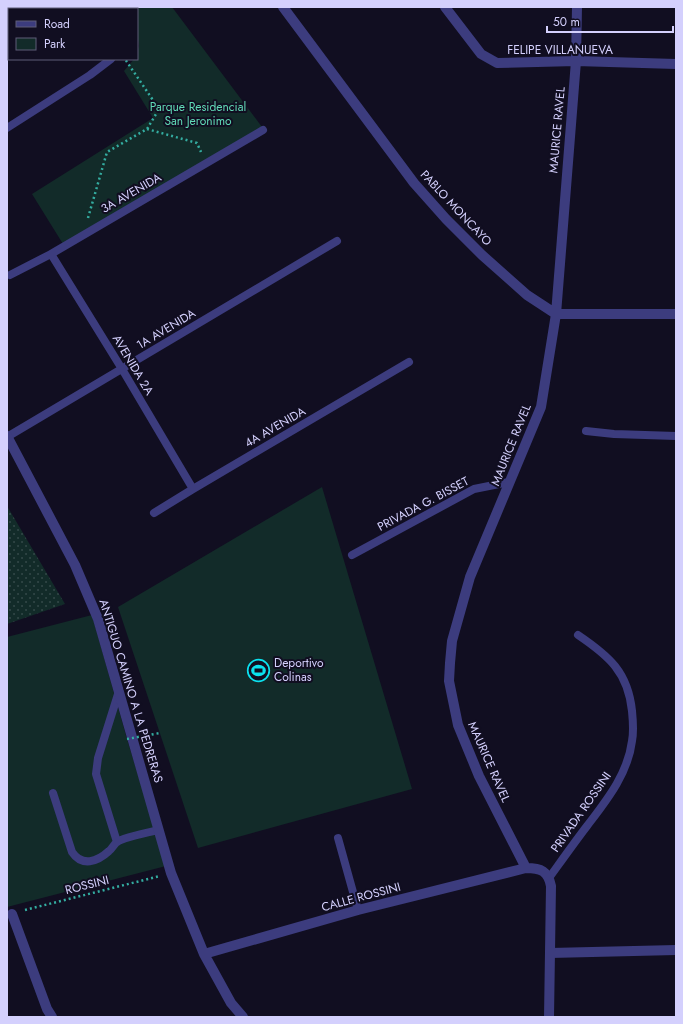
<svg xmlns="http://www.w3.org/2000/svg" width="683" height="1024" viewBox="0 0 683 1024" font-family="Jost,sans-serif">
	<style>
		.grass { fill: url(#grass-dots) }
		.park { fill: #122b29 }
		.lines { fill: none; stroke-linecap: round; stroke-linejoin: round }
		.path { stroke: #34ada1; stroke-width: 2.5; stroke-dasharray: 2 3; stroke-linecap: butt }
		.service { stroke: #3c3c7e; stroke-width: 8 }
		.pedestrian { stroke: #3c3c7e; stroke-width: 10 }
		.minor { stroke: #3c3c7e; stroke-width: 10 }
		.path-bridge { stroke: #34ada1; stroke-width: 2.5; stroke-dasharray: 2 3; stroke-linecap: butt }
		.labels { text-anchor: middle; dominant-baseline: central; stroke-width: 4; stroke-linejoin: round; paint-order: stroke }
		.street-label { font-size: 12px; fill: #d4d0fd; stroke: #110e21 }
		.park-label { font-size: 12px; fill: #60d9b6; stroke: #110e21 }
		.poi-label { font-size: 12px; fill: #d4d0fd; stroke: #110e21; text-anchor: start }
	</style>
	<defs>
		<pattern id="grass-dots" width="8" height="8" patternUnits="userSpaceOnUse"><rect width="8" height="8" fill="#122b29"/><path d="M2 2h.1M6 6h.1" fill="none" stroke="#344949" stroke-width="1.8" stroke-linecap="round"/></pattern>
	</defs>
	<rect width="100%" height="100%" fill="#110e21"/>
	<path class="grass" d="M7,506L65,604L7,624Z"/>
	<path class="park" d="M118,7H172L262,127L63,244L32,194L153,118L124,71L134,59H137V53L139,46L137,33V9H120Z
		M322,487L412,789L198,848L118,607Z
		M92,615L127,739L166,866L7,907V637Z"/>
	<g class="lines">
		<path class="path" d="M147,129L197,143L201,152
			M88,218L107,152L147,129L159,109L125,59
			M25,910L160,876"/>
		<path class="service" d="M7,128L90,75L111,59
			M51,254L122,369L193,489
			M10,275L51,254L263,130
			M586,431L614,434L676,436
			M7,437L337,241
			M154,513L193,489L409,362
			M352,555L474,489L509,482
			M53,793L72,852C82,867 97,862 109,851C112,849 114,844 117,842C122,838 150,832 159,830
			M338,838L358,910
			M117,842L96,774L98,758L119,691
			M549,878C562,860 574,843 587,826C606,801 628,774 632,741C634,731 633,721 632,711C628,672 609,656 578,635"/>
		<path class="pedestrian" d="M550,953L676,950"/>
		<path class="minor" d="M109,7L110,9
			M283,7L414,183L446,219L482,255L527,295L556,314H676
			M445,7L481,54L497,63L576,61L676,64
			M7,436L75,565L98,619L171,873L204,954L231,1003L243,1017
			M526,868L479,776L458,725L449,681L450,663L452,641L470,577L541,407L556,314L576,61L577,7
			M12,914L47,1009L52,1017
			M204,954L358,910L526,868C541,868 548,871 551,886L549,1017"/>
		<path class="path-bridge" d="M127,739L160,733"/>
	</g>
	<defs>
		<symbol id="stadium-ring" viewBox="-11 -11 22 22"><circle r="9.5" fill="#110e21" stroke="#0be1ee" stroke-width="1.5"/><path d="M0-5a6.5 5 0 1 0 0 10a6.5 5 0 1 0 0-10ZM-3.5-1.8h7v3.6h-7Z" fill="#0be1ee"/></symbol>
	</defs>
	<g fill-rule="evenodd">
		<use href="#stadium-ring" x="246" y="658" width="25" height="25"/>
	</g>
	<g class="labels">
		<g class="street-label">
			<text x="560" y="50">FELIPE VILLANUEVA</text>
			<text transform="translate(557 130) rotate(-85)">MAURICE RAVEL</text>
			<text transform="translate(131 193) rotate(-30)">3A AVENIDA</text>
			<text transform="translate(456 208) rotate(47)">PABLO MONCAYO</text>
			<text transform="translate(166 329) rotate(-31)">1A AVENIDA</text>
			<text transform="translate(133 365) rotate(59)">AVENIDA 2A</text>
			<text transform="translate(275 427) rotate(-30)">4A AVENIDA</text>
			<text transform="translate(511 445) rotate(-68)">MAURICE RAVEL</text>
			<text transform="translate(423 504) rotate(-28)">PRIVADA G. BISSET</text>
			<text transform="translate(131 691) rotate(73)">ANTIGUO CAMINO A LA PEDRERAS</text>
			<text transform="translate(489 762) rotate(66)">MAURICE RAVEL</text>
			<text transform="translate(581 812) rotate(-55)">PRIVADA ROSSINI</text>
			<text transform="translate(87 885) rotate(-14)">ROSSINI</text>
			<text transform="translate(361 897) rotate(-15)">CALLE ROSSINI</text>
		</g>
		<g class="park-label">
			<text x="198" y="107">Parque Residencial<tspan x="198" dy="14">San Jeronimo</tspan></text>
		</g>
		<g class="poi-label">
			<text x="274" y="663">Deportivo<tspan x="274" dy="14">Colinas</tspan></text>
		</g>
	</g>
	<rect width="683" height="1024" fill="none" stroke="#d4d0fd" stroke-width="16"/>
	<rect x="8" y="8" width="130" height="52" fill="#110e21" stroke="#5f5c79"/>
	<rect x="16" y="21" width="20" height="6" fill="#3c3c7e" stroke="#5f5c79"/>
	<text x="44" y="28" font-size="12" fill="#d4d0fd">Road</text>
	<rect x="16" y="38" width="20" height="12" fill="#122b29" stroke="#5f5c79"/>
	<text x="44" y="48" font-size="12" fill="#d4d0fd">Park</text>
	<path d="M547 26v6h126v-6" fill="none" stroke="#d4d0fd" stroke-width="2"/>
	<text x="553" y="26" font-size="12" fill="#d4d0fd" stroke="#110e21" stroke-width="3" paint-order="stroke">50 m</text>
</svg>
